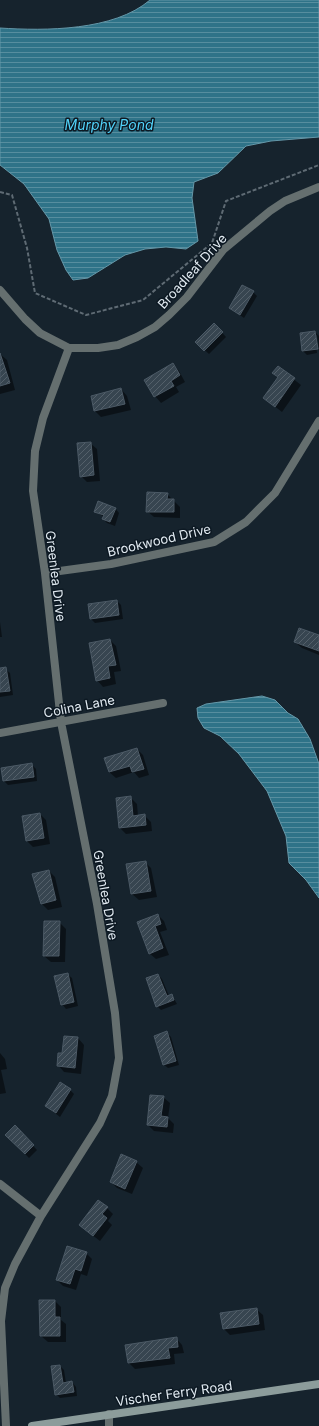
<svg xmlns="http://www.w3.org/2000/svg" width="319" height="1426" viewBox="0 0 319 1426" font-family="Inter,sans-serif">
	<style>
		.water { fill: url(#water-rules); stroke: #6497a8 }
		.shadow { fill: #0007 }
		.building { fill: url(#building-hatch); stroke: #4b5965 }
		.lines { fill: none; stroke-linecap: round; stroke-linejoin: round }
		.path { stroke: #5f6b74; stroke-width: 2; stroke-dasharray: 4 2; stroke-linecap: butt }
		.street { stroke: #656f6f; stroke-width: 8 }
		.secondary { stroke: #8c9c9b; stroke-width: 8 }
		.labels { text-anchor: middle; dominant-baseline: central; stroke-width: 3; stroke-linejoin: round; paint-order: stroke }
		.street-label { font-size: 13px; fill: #e1eaf1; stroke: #0d1923 }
		.water-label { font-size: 14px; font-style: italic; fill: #51d3fa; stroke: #0d1923 }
	</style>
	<defs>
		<pattern id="water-rules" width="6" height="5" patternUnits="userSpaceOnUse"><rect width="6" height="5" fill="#2f7388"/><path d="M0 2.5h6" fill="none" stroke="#578e9f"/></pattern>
		<pattern id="building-hatch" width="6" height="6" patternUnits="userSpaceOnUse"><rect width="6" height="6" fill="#374550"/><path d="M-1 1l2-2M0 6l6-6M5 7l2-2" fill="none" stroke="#54606a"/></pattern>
	</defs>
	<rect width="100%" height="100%" fill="#16232d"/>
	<path class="water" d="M150,0H319V137L271,141L246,146L218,173L194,182L192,198L198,241L186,249L166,247L145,249L125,255L88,278L73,280L66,270L57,250L49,219L24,184L0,165V28C45,31 114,31 150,0Z
		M262,696L275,700L288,713L298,719L310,739L319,764V898L306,880L289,863L286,836L267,791L239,754L220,736L204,728L198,718L197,708L206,704Z"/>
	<path class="shadow" d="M253,292L257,296L244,318L230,308Z
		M214,324L226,337L209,354L196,342Z
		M315,332L319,336V352L317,335H315L317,353L307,355L303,351Z
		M0,354L7,360L15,390L0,394Z
		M173,364L179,371L185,382L176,387L179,392L161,403L155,396Z
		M278,367L301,385L282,412L264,398L278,378L273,373Z
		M121,389L127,396L131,410L101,417L95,411Z
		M90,443L97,449L100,481L87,482L81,476Z
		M167,494L180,507V518L154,517L147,511Z
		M115,508L119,513L115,526L107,523L103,519L104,517L95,511Z
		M117,601L121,605L123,619L95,623L91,619Z
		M0,622L2,637H0Z
		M319,636V655L302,648L295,642Z
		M110,640L116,646L121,671L114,672L116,684L103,687L97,680Z
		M0,669H5L10,673L13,695L0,697Z
		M137,749L143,755L149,775L139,778L134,772L116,778L109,772Z
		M32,765L36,769L37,781L8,785L4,781Z
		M131,798L137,804L138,816L144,815L151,822L152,831L126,834L120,828Z
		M40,814L46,820L50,844L33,847L27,841Z
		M145,862L151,868L157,897L139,900L132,894L127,865Z
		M49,871L55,877L62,907L48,910L42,904Z
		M158,915L164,921L167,930L160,932L169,955L156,959L149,953L138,922Z
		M59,922L66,929L65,962H51L44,956Z
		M67,974L72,978L78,1006L66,1009L62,1004Z
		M158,975L162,979L169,996L172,995L177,1004L161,1010L157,1006Z
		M167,1033L171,1037L179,1065L168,1068L163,1064Z
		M78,1038L84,1045L81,1074L64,1072L58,1065L62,1054Z
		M0,1053L5,1059L7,1069L1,1070L6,1093L0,1094Z
		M70,1090L74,1094L60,1117L46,1106Z
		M163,1097L170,1103L168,1118L174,1124L173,1133L154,1131L148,1125Z
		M15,1127L37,1150L29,1158L7,1135Z
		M136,1162L143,1168L132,1194L117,1188L111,1182Z
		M107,1208L113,1214L108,1221L112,1225L100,1241L87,1231Z
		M86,1253L92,1259L87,1276L81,1274L76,1290L63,1286L57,1280Z
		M40,1301H55L61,1307V1320L66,1324V1342H48L41,1336Z
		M256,1309L263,1315L265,1330L230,1335L224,1329Z
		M176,1338L182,1345L184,1353L174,1354L175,1364L135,1369L129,1363L126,1345Z
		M60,1366L64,1370L66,1383L72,1382L76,1387L77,1396L60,1398L56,1394Z"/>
	<path class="building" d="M242,285L254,291L240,315L229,308Z
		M214,323L223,332L204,351L195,342Z
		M315,331L318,349L302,351L300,333Z
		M0,353L10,383L0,386Z
		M173,363L180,375L171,381L174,386L154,397L144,380Z
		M278,366L295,378L275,407L263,398L278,377L272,373Z
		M121,388L125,404L94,411L91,396Z
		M91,442L94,475L80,477L77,443Z
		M147,492L168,493L167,499H174V512H146Z
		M98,501L116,508L110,522L102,519L104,515L94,512Z
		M117,600L119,615L90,619L88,604Z
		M299,628L319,635V651L294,642Z
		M110,639L116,665L108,666L110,678L96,681L89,643Z
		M6,667L10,691L0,692V668Z
		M137,748L144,769L132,772L130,766L109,772L104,758Z
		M32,763L34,777L3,781L1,768Z
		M131,796L133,816L145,814L146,825L119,828L116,798Z
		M40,813L44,838L26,841L22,816Z
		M146,861L151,891L131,894L126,864Z
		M49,870L56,900L41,904L32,874Z
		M158,914L161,924L155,926L163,948L149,954L137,922Z
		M44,921H60L59,956H43Z
		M68,973L74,1002L61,1005L54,976Z
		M158,974L167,996L172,994L174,1000L156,1007L146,978Z
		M167,1031L176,1061L163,1065L154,1036Z
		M64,1036L78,1037L75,1068L57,1066L58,1053H62Z
		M60,1082L71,1089L56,1113L45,1106Z
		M150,1095L164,1096L161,1116L168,1117L167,1127L147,1125Z
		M15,1125L34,1145L25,1154L5,1135Z
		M121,1154L137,1161L125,1189L110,1182Z
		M98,1200L108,1207L102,1214L107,1218L93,1236L79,1225Z
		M67,1246L87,1252L81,1271L75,1269L70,1284L56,1280Z
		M39,1300H55V1317H60V1336H40Z
		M257,1308L259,1324L223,1329L220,1313Z
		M177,1337L178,1347L168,1348L170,1358L128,1363L125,1345Z
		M60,1365L63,1383L72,1381L74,1392L55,1395L51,1366Z"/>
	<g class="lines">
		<path class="path" d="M0,192L12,195L27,248L35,293L86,315L143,300L212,243L226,201L319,165"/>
		<path class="street" d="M0,290L25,319L40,333L69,348H98L118,345L137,337L155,327L169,315L187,297L223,250L270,211L285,201L319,187
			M45,573L111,564L214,542L246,522L275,493L319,421
			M0,733L163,703
			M0,1184L41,1216
			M109,1414V1426
			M6,1426L1,1321L5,1288L15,1264L41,1216L100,1123L112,1096L119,1058L115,1013L97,904L61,722L45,573L33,491L35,451L43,418L69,348"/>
		<path class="secondary" d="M32,1426L319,1384"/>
	</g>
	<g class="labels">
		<g class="street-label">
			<text transform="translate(192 271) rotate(-48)">Broadleaf Drive</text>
			<text transform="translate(159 540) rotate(-13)">Brookwood Drive</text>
			<text transform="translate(56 576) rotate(83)">Greenlea Drive</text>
			<text transform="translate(79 706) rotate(-11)">Colina Lane</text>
			<text transform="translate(106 895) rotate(80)">Greenlea Drive</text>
			<text transform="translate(174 1393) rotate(-8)">Vischer Ferry Road</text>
		</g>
		<g class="water-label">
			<text x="109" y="124">Murphy Pond</text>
		</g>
	</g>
</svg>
